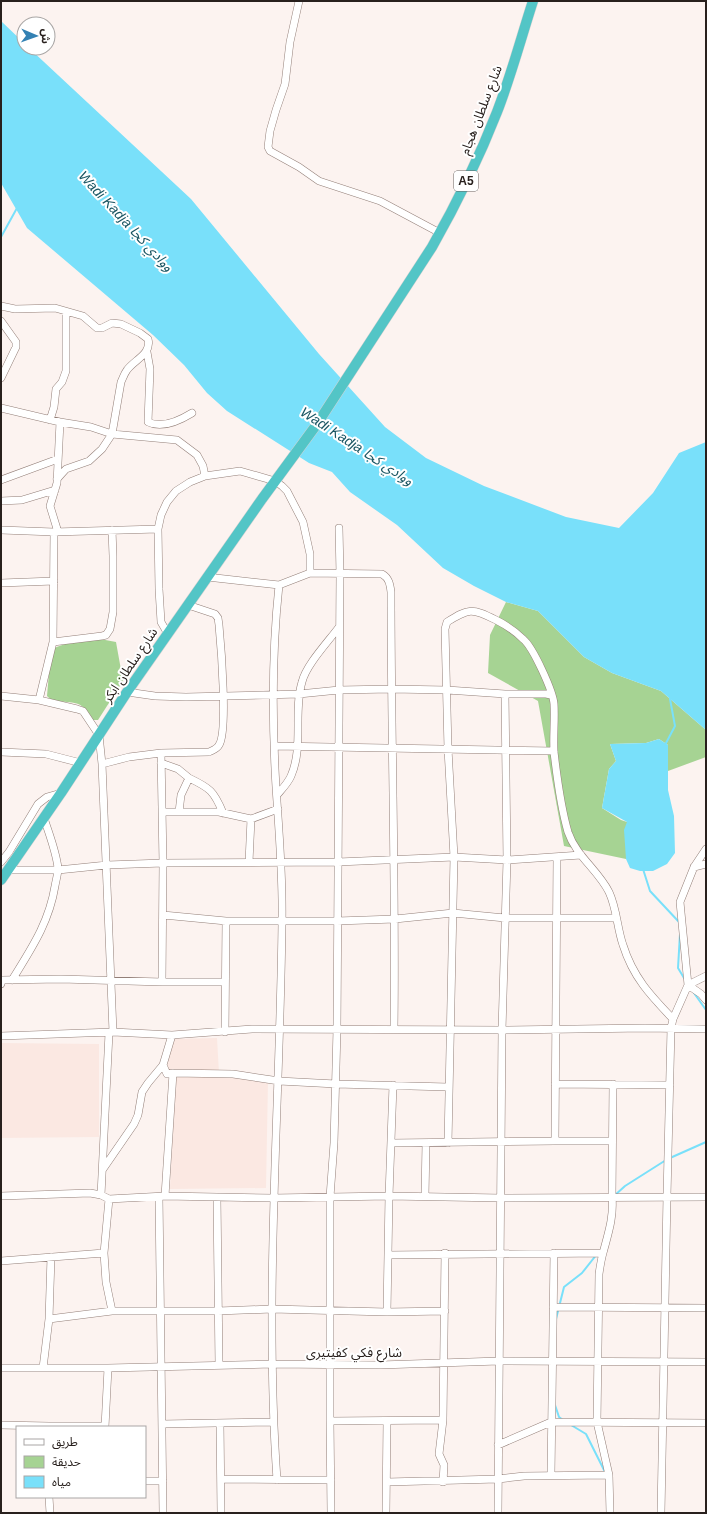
<svg xmlns="http://www.w3.org/2000/svg" width="707" height="1514" viewBox="0 0 707 1514" font-family="Helvetica,'Noto Sans Arabic',sans-serif">
	<style>
		.built { fill: #fbe8e2 }
		.green { fill: #a6d393 }
		.water { fill: #79e0fa }
		.lines { fill: none; stroke-linecap: round; stroke-linejoin: round }
		.stream { stroke: #79e0fa; stroke-width: 2 }
		.minor-casing { stroke: #937f78; stroke-width: 8 }
		.highway-casing { stroke: #d4d2d2; stroke-width: 11 }
		.minor { stroke: #fff; stroke-width: 7 }
		.highway { stroke: #53c5c6; stroke-width: 10 }
		.labels { text-anchor: middle; dominant-baseline: central; stroke-width: 4; stroke-linejoin: round; paint-order: stroke }
		.shield { fill: #fff; stroke: #686361; stroke-width: 1 }
		.shield-label { font-size: 12px; font-weight: bold; fill: #28201d }
		.street-label { font-size: 13px; fill: #28201d; stroke: #fff }
		.water-label { font-size: 14px; font-style: italic; fill: #195562; stroke: #fff }
	</style>
	<rect width="100%" height="100%" fill="#fcf3f0"/>
	<path class="built" d="M217,1038L219,1073L167,1071L171,1039Z
		M1,1043L99,1044V1137L1,1138Z
		M175,1075L233,1076L268,1081L266,1188L170,1189Z"/>
	<path class="green" d="M506,602L538,611L584,657L612,673L661,691L706,730V757L668,771V745L659,739L646,743L610,744L616,761L609,769L602,808L621,820L627,822L626,859L564,846L538,701L488,673L490,635Z
		M100,639L116,642L123,681L98,720H93C90,716 87,710 83,707C73,698 56,706 47,696L50,661L54,648L73,641Z"/>
	<path class="water" d="M1,21L24,43V48H29L191,199L319,354L385,427L426,458L484,486L566,517L619,528L653,493L679,453L706,442V730L661,691L612,673L584,657L538,611L506,602L474,586L443,568L397,525L350,492L332,472L309,463L227,411L207,393L184,365L153,335L27,228L1,183Z
		M659,739L668,745V790L674,816L675,853L667,864L653,871H640L630,868L626,859L624,830L627,822L602,808L609,769L616,761L610,744L646,743Z"/>
	<g class="lines">
		<path class="stream" d="M1,237L17,208
			M665,745L675,726L670,699
			M643,869L650,891L679,922
			M680,934L678,968L684,978
			M694,993L706,1010
			M670,1158L706,1142
			M614,1196L625,1186L666,1160
			M556,1319L564,1287L582,1273L597,1254
			M555,1405L559,1417L563,1420
			M571,1425L586,1434L606,1474"/>
		<defs>
			<path id="minor" d="M299,1L290,42L285,84L276,110L270,131L268,147L270,151L299,167L319,181L380,201L440,233
				M1,306L15,309L55,308L83,316L97,328H102L112,323L121,324L140,333L148,339C152,354 134,360 127,370C124,374 123,378 121,382L112,434L102,449L89,461L66,469L57,479
				M1,321L16,342V347L1,378
				M147,352L150,369L148,422C162,429 179,421 192,413
				M1,408L60,422L91,427L112,434L177,440L197,455L203,466L205,476
				M50,420L54,407L56,389L62,382L66,371V313
				M1,480L58,459
				M1,501L22,500L55,490
				M1,530L54,532L158,529
				M58,532L50,506L57,483L60,422
				M207,577L279,585
				M1,583L54,581
				M168,634L161,622L159,589L158,529L161,515L167,502L176,491L190,482L205,476L240,471L275,481L282,486L287,491L303,522L310,554V573
				M53,642L54,532
				M127,692L155,696L186,697L299,694L339,690L391,689L447,690L505,694H546L551,695
				M1,696L39,700L53,642L102,636L106,635L110,629L113,612V556L112,530
				M39,700L77,709L83,711L99,735L102,764L113,1032
				M275,746L554,751
				M1,752L46,754L81,763
				M161,753L163,863L162,982H225
				M161,763L178,769L189,778L181,795L179,812
				M102,764L129,757L161,753L209,752C213,750 217,749 219,745C228,732 221,646 219,625L218,618L215,614L188,605
				M189,778C210,788 214,791 223,813
				M277,795C282,789 288,783 291,776C304,746 293,712 302,682C306,665 328,642 339,627
				M162,812H219L251,819L278,809
				M706,849L694,867L680,902L688,985L701,994L706,1000
				M1,862L9,852L38,804L47,797L61,793
				M249,862L251,819
				M694,867L706,864
				M8,870H58L107,865L163,863L338,862L454,857L507,860L581,855
				M163,915L226,921H337L395,919L453,913L505,918H616
				M12,980C31,949 49,923 55,886C56,880 58,874 58,868C56,851 49,834 44,818
				M1,984L2,980L61,979L162,982
				M225,1032L226,921
				M1,1036L113,1032L172,1035L252,1029L502,1030L645,1028L706,1029
				M173,1073L233,1074L279,1081L336,1084L448,1087
				M555,1084L670,1085
				M555,1141L557,857
				M391,1143L555,1141H612
				M448,1143L454,857L448,749L445,629L447,622C469,608 472,608 496,620C506,625 515,631 523,639C533,647 553,691 554,704C555,720 553,736 554,752C557,778 561,808 568,832C576,856 598,870 609,892C617,909 617,928 623,945C633,977 650,995 673,1019
				M103,1169L134,1124L138,1115L142,1092L148,1083L163,1065
				M101,1195L109,1033
				M1,1196L90,1193L101,1195L109,1199L165,1196L273,1198L389,1196L501,1198L706,1197
				M165,1196L173,1073L167,1074L163,1065L172,1035
				M425,1196L426,1143
				M159,1197L163,1513
				M217,1198L219,1365
				M109,1199L104,1253L106,1282L112,1311
				M388,1255L602,1253
				M1,1261L104,1253
				M553,1307L706,1308
				M387,1312L389,1196L393,1085
				M49,1319L51,1257
				M1,1368H108L272,1364L380,1365L499,1361L706,1362
				M43,1368L49,1319L112,1311H218L272,1309L387,1312L445,1311
				M330,1421L443,1420
				M220,1423L221,1513
				M162,1424L273,1422
				M1,1425L49,1426H105
				M105,1427L108,1368
				M498,1445L551,1422L706,1423
				M551,1475L554,1253
				M221,1479L331,1480
				M277,1480C264,1294 280,1108 282,922C283,877 279,832 276,787C272,721 272,651 279,585L310,573L382,574C389,578 390,584 391,592C391,738 396,884 394,1029
				M145,1481H163
				M387,1482L498,1479L524,1476L609,1475
				M443,1482L444,1465L439,1454L443,1420L445,1253
				M49,1497L50,1513
				M331,1513L330,1421V1197L334,1143L337,1029L340,574L339,528
				M386,1513L387,1421
				M498,1513L502,1030L507,860L505,694
				M610,1513L609,1475L597,1422L599,1274C600,1267 601,1260 603,1253C608,1234 614,1217 612,1197L613,1084
				M661,1513L667,1196L671,1028L673,1019L688,985L706,976"/>
			<path id="highway" d="M1,880L61,793L127,692L262,499L317,424L432,247C457,203 479,158 497,112C511,76 521,38 533,1"/>
		</defs>
		<use href="#minor" class="minor-casing"/>
		<use href="#highway" class="highway-casing"/>
		<use href="#minor" class="minor"/>
		<use href="#highway" class="highway"/>
	</g>
	<g class="labels">
		<rect class="shield" x="454" y="171" width="24" height="20" rx="3"/>
		<g class="shield-label">
			<text x="466" y="181">A5</text>
		</g>
		<g class="street-label">
			<text transform="translate(481 110) rotate(-69)">شارع سلطان هجام</text>
			<text transform="translate(130 665) rotate(-56)">شارع سلطان ابكر</text>
			<text x="354" y="1352">شارع فكي كفيتيرى</text>
		</g>
		<g class="water-label">
			<text transform="translate(126 221) rotate(47)">Wadi Kadja ووادي كجا</text>
			<text transform="translate(357 446) rotate(33)">Wadi Kadja ووادي كجا</text>
		</g>
	</g>
	<rect width="707" height="1514" fill="none" stroke="#28201d" stroke-width="4"/>
	<rect x="16" y="1426" width="130" height="72" fill="#ffffff" stroke="#a9a6a5"/>
	<rect x="24" y="1439" width="20" height="6" fill="#ffffff" stroke="#a9a6a5"/>
	<text x="52" y="1446" font-size="12" fill="#28201d">طريق</text>
	<rect x="24" y="1456" width="20" height="12" fill="#a6d393" stroke="#a9a6a5"/>
	<text x="52" y="1466" font-size="12" fill="#28201d">حديقة</text>
	<rect x="24" y="1476" width="20" height="12" fill="#79e0fa" stroke="#a9a6a5"/>
	<text x="52" y="1486" font-size="12" fill="#28201d">مياه</text>
	<g transform="translate(36 36) rotate(92)"><circle r="19" fill="#ffffff" stroke="#a9a6a5"/>
	<path d="M0-3L7 15L0 10L-7 15Z" fill="#3381b3"/>
	<text y="-6" font-size="11" font-weight="bold" text-anchor="middle" fill="#28201d">ش</text>
	</g>
</svg>
